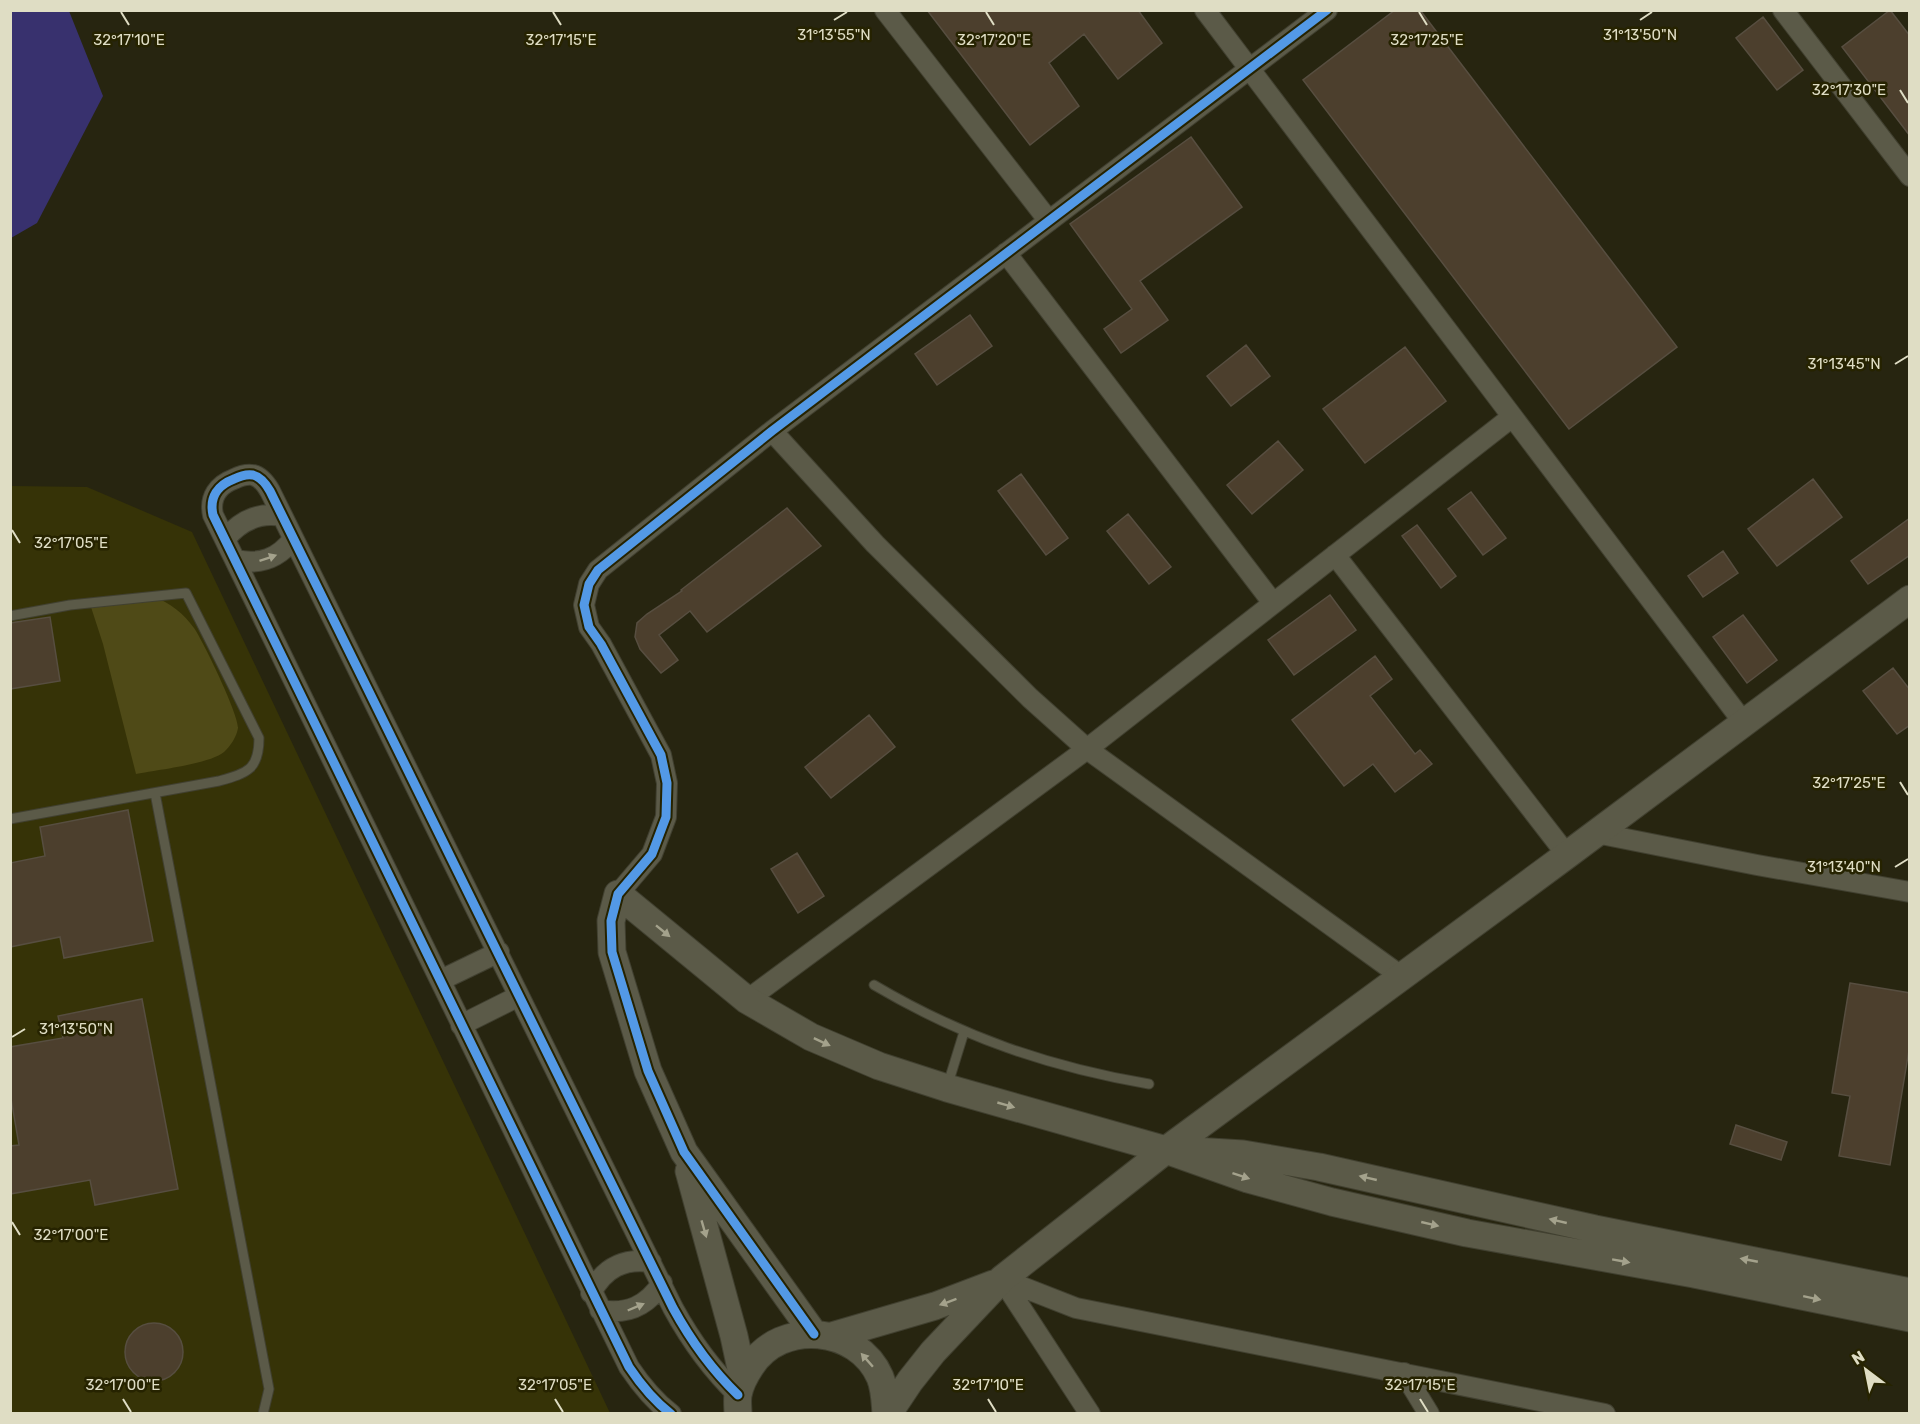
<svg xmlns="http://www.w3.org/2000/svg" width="1920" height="1424" viewBox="0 0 1920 1424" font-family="Rubik,sans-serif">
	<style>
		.built { fill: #363307 }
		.green { fill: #4f4a17 }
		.water { fill: #38316e }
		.building { fill: #4c3f2d; stroke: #574e40; stroke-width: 1.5 }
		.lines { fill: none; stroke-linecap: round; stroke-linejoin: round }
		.lane-casing { stroke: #414030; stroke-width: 11 }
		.street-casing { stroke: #414030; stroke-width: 22 }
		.secondary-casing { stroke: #414030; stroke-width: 29 }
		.lane { stroke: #5b5a48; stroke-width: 9 }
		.street { stroke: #5b5a48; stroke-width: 20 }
		.secondary { stroke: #5b5a48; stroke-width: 27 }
		.cycleway-casing { stroke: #262300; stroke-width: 13 }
		.cycleway { stroke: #5399e6; stroke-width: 9 }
		.oneway { fill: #a4a28c }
		.ticks { fill: none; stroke: #dfddc4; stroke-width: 2 }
		.ticks-label { font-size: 15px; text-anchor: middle; fill: #dfddc4; stroke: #262300; stroke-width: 5; stroke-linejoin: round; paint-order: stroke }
	</style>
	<rect width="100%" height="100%" fill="#272510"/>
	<path class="built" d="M11,486L87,487L192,532L610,1413L11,1414Z"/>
	<path class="green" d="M155,597C170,603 184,614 194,628C203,641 239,715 238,728C237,736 230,747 224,752C210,764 156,770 136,774L103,644L90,604Z"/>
	<path class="water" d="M11,10L69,11L103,96L37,223L11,238Z"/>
	<path class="building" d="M927,10H1138L1162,43L1118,79L1084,34L1049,63L1079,106L1030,145Z
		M1395,10H1420L1677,347L1569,429L1303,80Z
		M1890,10L1910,36V136L1842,47Z
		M1763,17L1803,70L1777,90L1736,38Z
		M1191,137L1242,207L1140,281L1168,320L1121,353L1104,329L1132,309L1070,224Z
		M970,315L992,346L937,385L915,354Z
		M1246,345L1270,376L1231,406L1207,376Z
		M1405,347L1446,401L1365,463L1323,409Z
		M1278,441L1303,470L1252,514L1227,485Z
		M1021,474L1068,538L1046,555L998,491Z
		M1813,479L1842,517L1777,566L1748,529Z
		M1471,492L1506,538L1483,555L1448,509Z
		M787,508L821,546L707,632L690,611L659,635L678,660L661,673L640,649L635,637L637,623L647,614L682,591L681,590Z
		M1128,514L1171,567L1149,584L1107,531Z
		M1910,518V555L1868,584L1851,561Z
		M1417,525L1456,576L1441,588L1402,536Z
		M1723,551L1738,573L1703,597L1688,576Z
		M1330,595L1356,630L1294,675L1268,640Z
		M1743,615L1777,660L1747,683L1713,637Z
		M50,617L60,681L10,689V623Z
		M1375,656L1392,679L1370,696L1415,754L1420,750L1432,764L1395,792L1373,764L1344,786L1292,720Z
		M1893,668L1910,690V725L1897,734L1863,691Z
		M869,715L895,747L831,798L805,767Z
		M128,810L153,941L64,958L60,937L10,947V863L45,856L40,827Z
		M797,853L824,896L798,913L771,869Z
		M1850,983L1910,993V1044L1890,1165L1839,1156L1850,1096L1832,1093Z
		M142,999L178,1189L95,1205L90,1180L10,1194V1146L19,1145L10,1093V1047L63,1038L58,1016Z
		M1736,1125L1787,1142L1781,1160L1730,1144Z
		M125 1352a29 29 0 1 1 58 0a29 29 0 1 1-58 0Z"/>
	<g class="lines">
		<defs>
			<path id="lane" d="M10,616L70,605L186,593L259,738C259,770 247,773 219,781L10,819
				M155,793L269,1389L263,1414
				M874,985C962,1037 1049,1067 1149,1084
				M947,1087L964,1032"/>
			<path id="street" d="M885,10L1049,221
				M1205,10L1744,723
				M1783,10L1910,176
				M1006,253L1273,603
				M772,431L875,544L1030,698L1087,749L1401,976
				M225,539C240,521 258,512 281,516
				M1335,555L1567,855
				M236,560C260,565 278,559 293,539
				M1596,833L1757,865L1910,892
				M618,894L652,854L666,817L667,783L661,755L601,644L589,627L584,605L589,584L598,570L772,431L1327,10
				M441,980L499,952
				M747,1000L1087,749L1512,417
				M461,1025L519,996
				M1002,1279L1076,1308L1605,1414
				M1002,1279L1090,1414
				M591,1293C604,1268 624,1258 651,1262
				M600,1310C627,1315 647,1306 662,1283
				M1404,1373L1429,1414
				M671,1414C653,1400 641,1385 629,1367L213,515C209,497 218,485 234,479C240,476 247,474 253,475C261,477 266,484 270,491L673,1308C691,1341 711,1369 738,1395"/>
			<path id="secondary" d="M1194,1151L1243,1154L1319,1167L1595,1229L1910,1292
				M689,1171L734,1336L743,1378
				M814,1334L684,1152L648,1071L612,952L611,921L618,894L747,1000L811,1037L879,1066L947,1088L1166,1150L1248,1179L1332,1202L1467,1233L1694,1274L1910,1318
				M832,1336L935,1306L993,1284
				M738,1414C738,1408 737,1401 738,1395C740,1384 745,1375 751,1366C781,1319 858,1326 880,1377C885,1389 885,1401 886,1414
				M888,1414L910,1381L933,1352L1002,1279L1166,1150L1567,855L1910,599"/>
		</defs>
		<use href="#lane" class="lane-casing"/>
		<use href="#street" class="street-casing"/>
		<use href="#secondary" class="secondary-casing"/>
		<use href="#lane" class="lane"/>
		<use href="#street" class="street"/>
		<use href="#secondary" class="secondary"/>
		<defs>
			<path id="cycleway" d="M814,1334L684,1152L648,1071L612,952L611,921L618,894L652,854L666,817L667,783L661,755L601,644L589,627L584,605L589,584L598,570L772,431L1327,10
				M671,1414C653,1400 641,1385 629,1367L213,515C209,497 218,485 234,479C240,476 247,474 253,475C261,477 266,484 270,491L673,1308C691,1341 711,1369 738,1395"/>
		</defs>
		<use href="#cycleway" class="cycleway-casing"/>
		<use href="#cycleway" class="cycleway"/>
	</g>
	<defs><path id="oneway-solid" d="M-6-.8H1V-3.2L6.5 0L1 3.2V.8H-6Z" transform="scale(1.5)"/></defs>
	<g class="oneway">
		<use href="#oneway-solid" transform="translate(268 558) rotate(-19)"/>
		<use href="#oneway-solid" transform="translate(663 931) rotate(39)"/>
		<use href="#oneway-solid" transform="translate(822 1042) rotate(25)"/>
		<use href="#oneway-solid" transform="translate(1006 1105) rotate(16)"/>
		<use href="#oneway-solid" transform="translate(1241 1176) rotate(18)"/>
		<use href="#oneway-solid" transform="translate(1368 1178) rotate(-167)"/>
		<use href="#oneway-solid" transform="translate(1558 1221) rotate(-167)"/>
		<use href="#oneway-solid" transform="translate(1430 1224) rotate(13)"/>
		<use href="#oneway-solid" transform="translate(704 1229) rotate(74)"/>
		<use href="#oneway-solid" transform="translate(1749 1260) rotate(-169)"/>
		<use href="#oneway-solid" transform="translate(1621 1261) rotate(10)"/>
		<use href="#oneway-solid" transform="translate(1812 1298) rotate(12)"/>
		<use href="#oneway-solid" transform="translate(948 1302) rotate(160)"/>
		<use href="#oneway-solid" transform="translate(636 1307) rotate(-23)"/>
		<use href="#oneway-solid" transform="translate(867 1360) rotate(-131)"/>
	</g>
	<path class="ticks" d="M121,12L129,25M553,12L561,25M986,12L994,25M1419,12L1427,25M834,20L847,12M1640,20L1652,12M1900,90L1908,103M1895,364L1908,356M12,530L20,543M1900,782L1908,795M1895,867L1908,859M12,1037L25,1029M12,1222L20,1235M123,1399L131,1412M555,1399L563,1412M988,1399L996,1412M1420,1399L1428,1412"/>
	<g class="ticks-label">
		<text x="834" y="40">31°13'55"N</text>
		<text x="1640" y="40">31°13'50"N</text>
		<text x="129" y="45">32°17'10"E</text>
		<text x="561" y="45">32°17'15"E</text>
		<text x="994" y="45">32°17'20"E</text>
		<text x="1427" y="45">32°17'25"E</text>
		<text x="1849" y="95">32°17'30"E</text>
		<text x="1844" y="369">31°13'45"N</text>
		<text x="71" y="548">32°17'05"E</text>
		<text x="1849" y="788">32°17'25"E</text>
		<text x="1844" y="872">31°13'40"N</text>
		<text x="76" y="1034">31°13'50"N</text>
		<text x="71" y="1240">32°17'00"E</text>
		<text x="123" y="1390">32°17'00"E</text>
		<text x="555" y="1390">32°17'05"E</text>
		<text x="988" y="1390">32°17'10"E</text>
		<text x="1420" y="1390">32°17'15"E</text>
	</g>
	<rect width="1920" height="1424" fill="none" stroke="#dfddc4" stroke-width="24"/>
	<g transform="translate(1866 1370) rotate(328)" stroke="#262300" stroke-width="4.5" paint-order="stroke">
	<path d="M0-4.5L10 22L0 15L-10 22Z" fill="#dfddc4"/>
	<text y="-9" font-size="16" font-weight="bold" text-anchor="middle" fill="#dfddc4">N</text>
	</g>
</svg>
